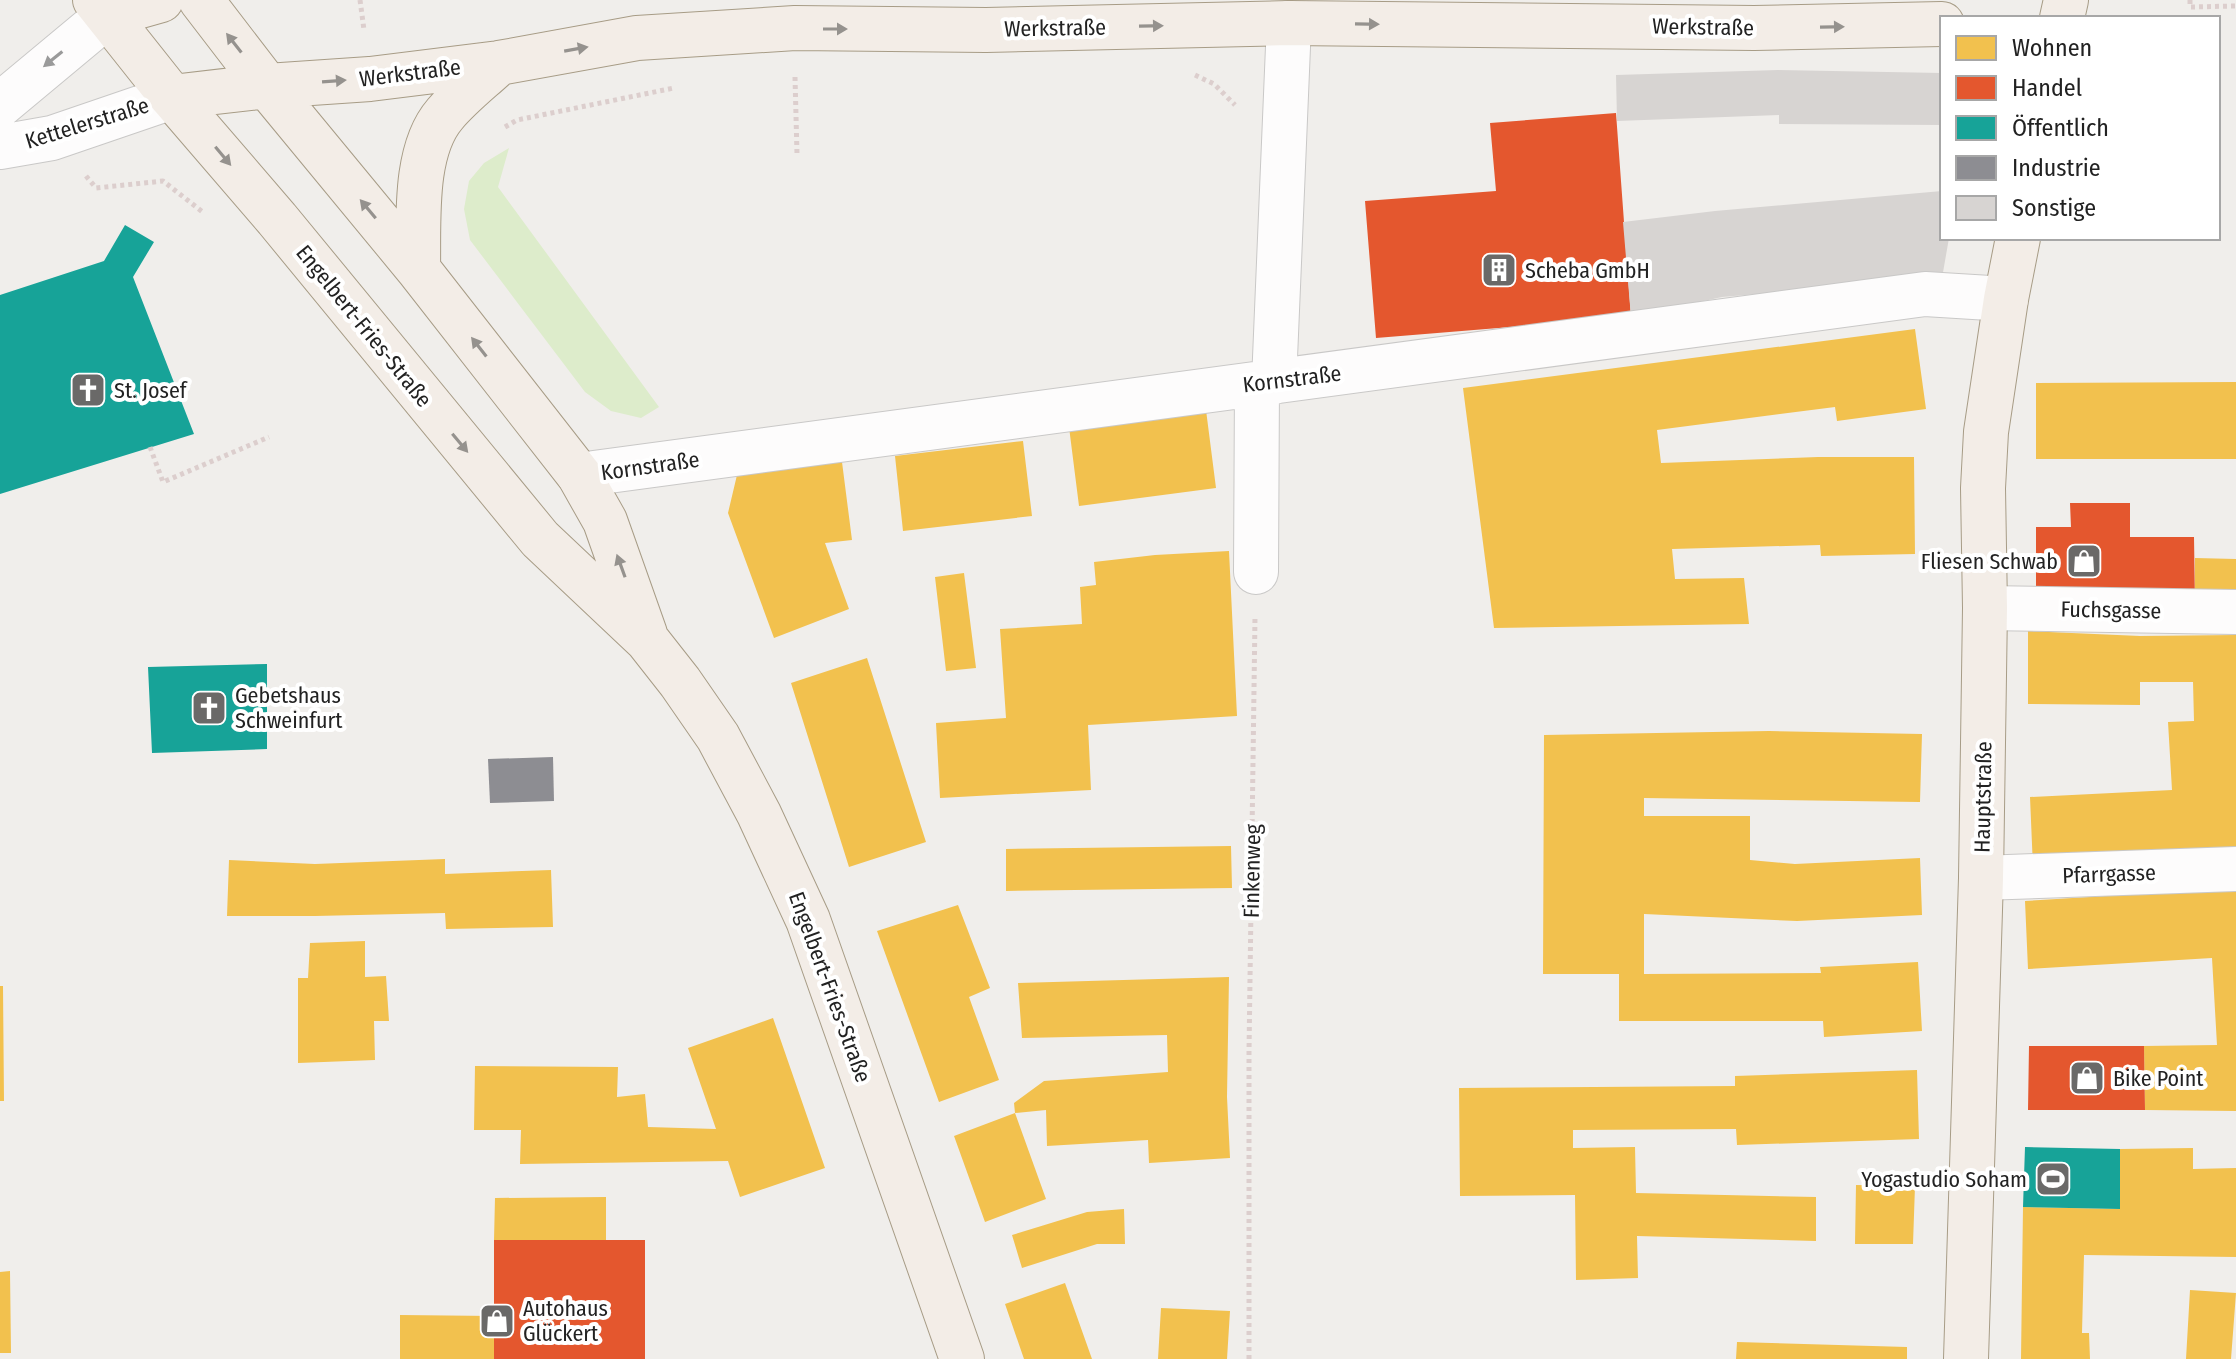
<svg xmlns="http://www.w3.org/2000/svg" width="2236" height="1359" viewBox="0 0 2236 1359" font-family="'Fira Sans Condensed',sans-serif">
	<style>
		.grass { fill: #ddeccb }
		.homes { fill: #f2c14e }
		.shops { fill: #e4572e }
		.public { fill: #17a398 }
		.industry { fill: #8d8d92 }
		.building { fill: #d7d4d2 }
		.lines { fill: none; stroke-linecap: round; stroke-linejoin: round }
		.minor-casing { stroke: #c9c8c7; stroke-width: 46 }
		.major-casing { stroke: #a79c86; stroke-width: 46 }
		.path { stroke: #dccecd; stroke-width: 5; stroke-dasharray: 4 4; stroke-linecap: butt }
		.minor { stroke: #fdfcfc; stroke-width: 44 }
		.major { stroke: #f3ede7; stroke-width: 44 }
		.oneway { fill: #95928e }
		.oneway2 { fill: #9a9a9a }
		.labels { text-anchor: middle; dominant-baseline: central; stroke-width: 8; stroke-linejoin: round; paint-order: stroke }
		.street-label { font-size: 22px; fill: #222; stroke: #fff }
		.poi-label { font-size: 22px; fill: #222; stroke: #fff; text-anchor: start }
	</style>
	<rect width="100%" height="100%" fill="#f0eeeb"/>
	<path class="grass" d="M509,148L498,187L659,407L641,418L611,411L585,392L470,240L464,209L469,181L484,163Z"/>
	<path class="homes" d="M1915,329L1926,409L1837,421L1835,407L1657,430L1661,463L1818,457H1914L1915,554L1821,556L1820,545L1672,549L1675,579L1744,578L1749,624L1494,628L1463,388Z
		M2236,382V459H2036V383Z
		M1206,410L1216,488L1079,506L1069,427Z
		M1023,441L1032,516L903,531L895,456Z
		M842,462L852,540L825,543L849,609L774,638L728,513L737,475Z
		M1229,551L1237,716L1088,725L1091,790L940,798L936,723L1006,718L1000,629L1082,624L1080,587L1096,585L1094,562L1155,555Z
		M2195,558L2236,559V604L2195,603Z
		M964,573L976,668L946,671L935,577Z
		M2028,631L2140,636L2236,635V856L2033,868L2030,797L2172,790L2168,722L2194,721L2193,682H2140V705L2028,704Z
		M867,658L926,842L849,867L791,683Z
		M1769,731L1922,734L1920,802L1644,798V816H1750V860L1795,864L1920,858L1922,915L1797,921L1644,914V974L1821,973L1820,967L1918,962L1922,1031L1824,1037L1823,1021H1619V974H1543L1544,735Z
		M1231,846L1232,888L1006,891V849Z
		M445,859V874L551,870L553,927L446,929L445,913L315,916H227L229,860L315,864Z
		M2236,888V1111L2145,1110L2144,1046L2217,1045L2212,958L2028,969L2025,901Z
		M958,905L990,988L969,997L999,1080L939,1102L877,931Z
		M365,941V977L386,976L389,1021H374L375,1060L298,1063V978H308L310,943Z
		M1229,977L1227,1097L1230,1158L1149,1163L1148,1140L1047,1146L1046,1110L1015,1113L1046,1199L985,1222L954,1136L1015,1113L1014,1103L1044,1081L1168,1072L1167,1035L1022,1038L1018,983Z
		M0,986H3L4,1101H0Z
		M773,1018L825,1168L740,1197L728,1161L520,1164L521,1130H474L475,1066L618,1067L617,1097L645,1094L648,1127L716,1129L688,1048Z
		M1917,1070L1919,1139L1737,1145L1736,1129L1573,1130V1148L1635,1147L1636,1193L1816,1197V1241L1637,1236L1638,1278L1576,1280L1575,1195L1460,1196L1459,1088L1735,1086V1076Z
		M2193,1148V1169L2236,1168V1257L2084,1255L2082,1333H2089L2090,1359H2021L2023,1207L2120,1209V1149Z
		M1856,1185L1915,1186L1913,1244H1855Z
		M606,1197V1240H494L495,1198Z
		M1124,1209L1125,1244H1097L1022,1268L1012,1235L1087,1212Z
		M10,1271L11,1353H0V1272Z
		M1065,1283L1092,1359H1024L1005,1304Z
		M2190,1290L2236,1293L2231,1359H2186Z
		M1161,1308L1230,1311L1227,1359H1158Z
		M400,1315L494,1316V1359H400Z
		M1737,1342L1907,1347V1359H1736Z"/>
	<path class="shops" d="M1616,113L1631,317L1376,338L1365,201L1496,191L1490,123Z
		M2070,503H2130V537H2194L2195,603H2036V527H2071Z
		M2029,1046H2144L2145,1110H2028Z
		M494,1240H645V1359H494Z"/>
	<path class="public" d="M125,225L154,242L133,277L194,434L0,494V295L104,261Z
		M267,664V749L152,753L148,667Z
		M2025,1147L2120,1149V1209L2023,1207Z"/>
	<path class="industry" d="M553,757L554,801L490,803L488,759Z"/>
	<path class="building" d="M1778,70L1942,73V125L1779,124V115L1617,121L1616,75Z
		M1942,191V238H1949L1942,278L1722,297L1631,317L1623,222L1715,211Z"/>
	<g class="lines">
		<defs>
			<path id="minor" d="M0,105L108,15
				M0,147L52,138L172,97
				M1274,382L1289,23
				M579,475L1925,294L2006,299
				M1256,572L1257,384
				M1985,608L2236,612
				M1981,878L2236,869"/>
			<path id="major" d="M95,0L172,97L277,219L540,539L647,640L680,682L718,737L759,814L808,920L962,1359
				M201,0L267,86L418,269L579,475L605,521L645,634
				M108,15L161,0
				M2062,18L2066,0
				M172,97L267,86L370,79L499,63L637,38L795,28L986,30L1289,23L1754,28L1942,24
				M418,269C419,222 413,151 445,114C461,95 482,79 499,63
				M1966,1359L1981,878L1985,608L1983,488L1986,432L2006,299L2018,238"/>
		</defs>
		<use href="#minor" class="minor-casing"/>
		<use href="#major" class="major-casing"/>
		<path class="path" d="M360,0L364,30
			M2190,0V7L2236,6
			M1195,75L1214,84L1235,105
			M795,77L797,154
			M505,127L517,120L674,88
			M86,176L96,188L163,181L204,213
			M150,447L163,482L269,437
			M1249,1359V1052L1255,617"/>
		<use href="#minor" class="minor"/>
		<use href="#major" class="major"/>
	</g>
	<defs><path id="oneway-solid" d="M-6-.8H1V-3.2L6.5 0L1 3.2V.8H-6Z" transform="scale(2)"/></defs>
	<g class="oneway">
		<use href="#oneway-solid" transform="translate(1367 24) rotate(1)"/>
		<use href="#oneway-solid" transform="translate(1151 26) rotate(-1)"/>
		<use href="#oneway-solid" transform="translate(1832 27) rotate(-1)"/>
		<use href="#oneway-solid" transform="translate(835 29)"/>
		<use href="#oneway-solid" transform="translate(234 43) rotate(-128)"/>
		<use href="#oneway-solid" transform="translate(576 49) rotate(-10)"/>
		<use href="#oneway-solid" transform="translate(334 81) rotate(-4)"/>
		<use href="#oneway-solid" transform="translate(223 156) rotate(50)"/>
		<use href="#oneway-solid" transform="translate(368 209) rotate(-130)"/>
		<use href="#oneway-solid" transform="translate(479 347) rotate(-128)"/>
		<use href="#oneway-solid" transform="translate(460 443) rotate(50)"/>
		<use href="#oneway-solid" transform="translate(621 566) rotate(-110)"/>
	</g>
	<use class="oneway2" href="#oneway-solid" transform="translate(53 59) rotate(141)"/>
	<defs>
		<symbol id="building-square" viewBox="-11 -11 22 22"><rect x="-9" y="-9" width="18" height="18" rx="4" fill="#6a6968" stroke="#fff"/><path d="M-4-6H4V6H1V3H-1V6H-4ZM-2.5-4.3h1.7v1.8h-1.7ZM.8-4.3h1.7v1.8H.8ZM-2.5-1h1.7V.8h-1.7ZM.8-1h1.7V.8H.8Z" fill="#fff"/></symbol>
		<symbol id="church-square" viewBox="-11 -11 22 22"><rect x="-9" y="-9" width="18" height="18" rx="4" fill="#6a6968" stroke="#fff"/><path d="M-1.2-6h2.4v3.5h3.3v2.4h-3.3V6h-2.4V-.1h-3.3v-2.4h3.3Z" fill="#fff"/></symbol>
		<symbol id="shop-square" viewBox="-11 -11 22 22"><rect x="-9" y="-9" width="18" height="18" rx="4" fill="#6a6968" stroke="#fff"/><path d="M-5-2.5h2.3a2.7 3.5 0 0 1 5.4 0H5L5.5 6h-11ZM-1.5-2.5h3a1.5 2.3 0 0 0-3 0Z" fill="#fff"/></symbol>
		<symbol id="stadium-square" viewBox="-11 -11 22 22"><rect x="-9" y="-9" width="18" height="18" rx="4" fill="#6a6968" stroke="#fff"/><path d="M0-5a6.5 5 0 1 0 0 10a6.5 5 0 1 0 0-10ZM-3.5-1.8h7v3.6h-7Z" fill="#fff"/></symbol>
	</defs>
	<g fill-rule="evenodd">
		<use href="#building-square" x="1479" y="250" width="40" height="40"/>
		<use href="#church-square" x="68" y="370" width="40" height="40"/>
		<use href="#shop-square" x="2064" y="541" width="40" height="40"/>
		<use href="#church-square" x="189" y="688" width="40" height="40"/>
		<use href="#shop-square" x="2067" y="1058" width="40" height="40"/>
		<use href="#stadium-square" x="2033" y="1159" width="40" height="40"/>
		<use href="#shop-square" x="477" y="1301" width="40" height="40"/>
	</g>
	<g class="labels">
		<g class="street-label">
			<text transform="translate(1703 27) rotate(1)">Werkstraße</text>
			<text transform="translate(1055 28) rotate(-1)">Werkstraße</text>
			<text transform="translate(410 73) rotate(-7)">Werkstraße</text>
			<text transform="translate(87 123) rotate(-17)">Kettelerstraße</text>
			<text transform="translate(364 326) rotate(51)">Engelbert-Fries-Straße</text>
			<text transform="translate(1292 379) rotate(-7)">Kornstraße</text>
			<text transform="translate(650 466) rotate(-8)">Kornstraße</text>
			<text transform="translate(2111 610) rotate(1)">Fuchsgasse</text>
			<text transform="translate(1983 797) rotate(-89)">Hauptstraße</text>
			<text transform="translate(1252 871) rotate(-89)">Finkenweg</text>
			<text transform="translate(2109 874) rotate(-2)">Pfarrgasse</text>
			<text transform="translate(830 987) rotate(70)">Engelbert-Fries-Straße</text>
		</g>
		<g class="poi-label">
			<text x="1525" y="270">Scheba GmbH</text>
			<text x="114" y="390">St. Josef</text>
			<text x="2058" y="561" text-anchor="end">Fliesen Schwab</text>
			<text x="235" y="695">Gebetshaus<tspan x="235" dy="25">Schweinfurt</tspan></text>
			<text x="2113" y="1078">Bike Point</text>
			<text x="2027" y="1179" text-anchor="end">Yogastudio Soham</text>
			<text x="523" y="1308">Autohaus<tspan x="523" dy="25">Glückert</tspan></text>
		</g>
	</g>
	<rect x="1940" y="16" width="280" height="224" fill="#ffffff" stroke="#a7a7a7" stroke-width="2"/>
	<rect x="1956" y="36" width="40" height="24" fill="#f2c14e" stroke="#a7a7a7" stroke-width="2"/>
	<text x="2012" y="56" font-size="24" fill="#222222">Wohnen</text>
	<rect x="1956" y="76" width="40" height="24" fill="#e4572e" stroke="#a7a7a7" stroke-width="2"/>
	<text x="2012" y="96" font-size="24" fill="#222222">Handel</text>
	<rect x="1956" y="116" width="40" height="24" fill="#17a398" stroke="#a7a7a7" stroke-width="2"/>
	<text x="2012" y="136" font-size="24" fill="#222222">Öffentlich</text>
	<rect x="1956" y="156" width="40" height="24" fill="#8d8d92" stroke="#a7a7a7" stroke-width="2"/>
	<text x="2012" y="176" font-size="24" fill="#222222">Industrie</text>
	<rect x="1956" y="196" width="40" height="24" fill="#d7d4d2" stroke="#a7a7a7" stroke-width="2"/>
	<text x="2012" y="216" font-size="24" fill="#222222">Sonstige</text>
</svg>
